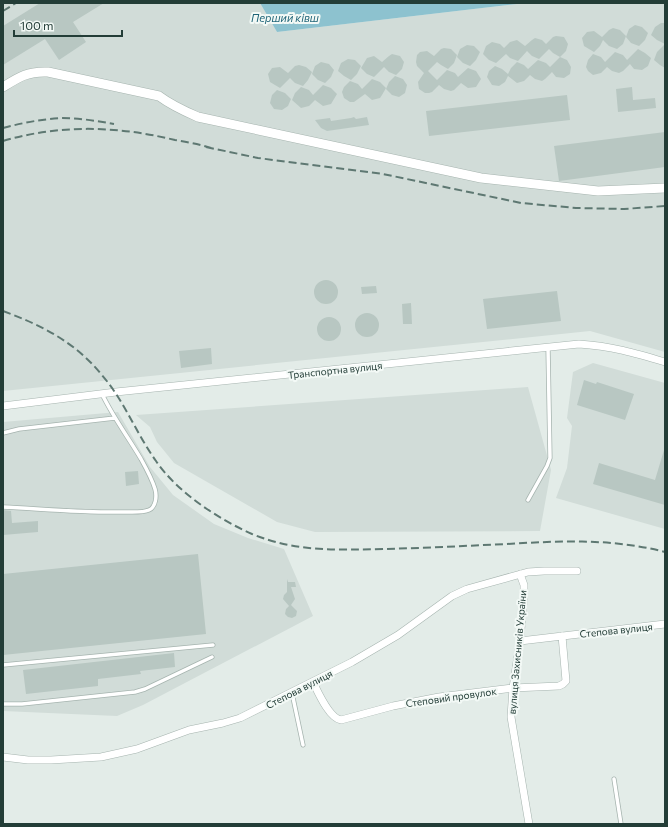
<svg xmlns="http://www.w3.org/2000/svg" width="668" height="827" viewBox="0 0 668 827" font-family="Commissioner,sans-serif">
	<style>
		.built { fill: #d1dcd8 }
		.water { fill: #8dc2cf }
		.building { fill: #b8c7c2 }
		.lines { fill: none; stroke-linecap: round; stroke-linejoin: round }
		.service-casing { stroke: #a6b4af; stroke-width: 5 }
		.minor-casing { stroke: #a6b4af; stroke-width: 8 }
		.tertiary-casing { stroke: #a6b4af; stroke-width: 10 }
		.service { stroke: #fff; stroke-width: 3.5 }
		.minor { stroke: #fff; stroke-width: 7 }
		.tertiary { stroke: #fff; stroke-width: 9 }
		.rail { stroke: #5e7872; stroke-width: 2; stroke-dasharray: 8 4; stroke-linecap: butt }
		.labels { text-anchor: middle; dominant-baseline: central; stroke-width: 4; stroke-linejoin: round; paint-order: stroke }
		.street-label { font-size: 10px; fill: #233d37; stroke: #f3f9f6 }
		.water-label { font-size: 11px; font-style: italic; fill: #1f6477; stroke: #f3f9f6 }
	</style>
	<rect width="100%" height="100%" fill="#e3ece8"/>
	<path class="built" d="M3,3H260L277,32L526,3H665V352L590,331L3,391Z
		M593,363L665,383V529L556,498L567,468L572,426L567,418L573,372Z
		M528,387L551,470L540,531L315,532L277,522L174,463L157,442L150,427L136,415Z
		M118,412L150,467L173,495L214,524L248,538L284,549L313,616L143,705L117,716L3,711V422Z"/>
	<path class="water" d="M260,3H526L277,32Z"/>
	<path class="building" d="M40,3H104L73,22L86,42L59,60L45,39L3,65V26Z
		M661,23H665V44L657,40L651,35L655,27Z
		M635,25L642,27L648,33L645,40L639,46L631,43L626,37L629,29Z
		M613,28L620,30L626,36L623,44L617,49L609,46L603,40L600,46L594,52L584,46L582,38L587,32L594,31L602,37L609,30Z
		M556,36L564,37L568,44L566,51L560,57L553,53L549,49L539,59L532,56L527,51L518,61L510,58L506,54L496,63L489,60L483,54L486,46L492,42L500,44L504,48L510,42L517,40L525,46L532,40L535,38L542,40L546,44L553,37Z
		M665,44V68L660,65L654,60L657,52Z
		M467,45L474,46L480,52L476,60L470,66L463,63L457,57L460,49Z
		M444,48L451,49L457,55L454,63L448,69L441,65L437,62L428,71L437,80L447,70L455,73L458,77L468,68L476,71L481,79L476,87L468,88L461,83L454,90L451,91L444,89L439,85L432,92L429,93H425L419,89L418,82L424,73L417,66L416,62L417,55L420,52L427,51L434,56L441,49Z
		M638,49L645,53L651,58L648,66L642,70L634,69L630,64L623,71L619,73L612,71L607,67L601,73L593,75L588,71L586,67L588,60L593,54L601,57L605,62L615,52L623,55L627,60Z
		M392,54L400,56L404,62L402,69L396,75L389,72L384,67L374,77L367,74L361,68L367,58L374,56L382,62L389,56Z
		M560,57L567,60L571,67L570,74L564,78L556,77L552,72L545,79L542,81L535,79L530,75L524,81L517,83L508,76L505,82L499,86L492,85L487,77L489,71L495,66L502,69L508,74L511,68L517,62L524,65L528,69L538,60L546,63L550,67Z
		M348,59L355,60L361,66L357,74L351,80L344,76L338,71L341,63Z
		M321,62L329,64L334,70L331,77L325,83L318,80L312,74L315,66Z
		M299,65L306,67L312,72L308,80L303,86L295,83L290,78L280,88L270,82L268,74L272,68L280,67L288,73L295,66Z
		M395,76L403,79L407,85L405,93L399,97L392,95L386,89L389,82Z
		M372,79L380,82L386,88L382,95L380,98L372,100L365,94L354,102H350L344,98L342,92L344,87L350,81L358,84L362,89Z
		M323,85L331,88L337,94L331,104L323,106L315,100L309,106L301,108L292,100L295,93L301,87L309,90L313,95Z
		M632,87L633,100L655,98L656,108L618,112L616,89Z
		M277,90L285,93L291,99L288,106L282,110L274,109L270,103L272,95Z
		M567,95L570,120L429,136L426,111Z
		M354,117L356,119L367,117L369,125L327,131L321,128L315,120L330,118L331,121L351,118Z
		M665,132V167L559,181L554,146Z
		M314 292a12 12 0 1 1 24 0a12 12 0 1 1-24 0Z
		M376,286L377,293L362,294L361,287Z
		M557,291L561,321L487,329L483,299Z
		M411,303L412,324H403L402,304Z
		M355 325a12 12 0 1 1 24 0a12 12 0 1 1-24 0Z
		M317 329a12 12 0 1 1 24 0a12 12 0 1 1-24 0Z
		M211,348L212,364L181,368L179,351Z
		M584,380L596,384L597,382L634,394L625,420L577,405Z
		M664,450H665V505L593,484L599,463L655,480Z
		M138,471L139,484L126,486L125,472Z
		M3,510L11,511L12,523L38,521V532L3,535Z
		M198,554L206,634L3,655V574Z
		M287,579L288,582H295L296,587H291L295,599L291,605L297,611L296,616L292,618L288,617L285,614L286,609L289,606L283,599L284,595L287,592Z
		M174,653L175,667L140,671L141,674L98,679V686L26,694L23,670Z"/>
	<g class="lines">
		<defs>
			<path id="service" d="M3,433L19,429L115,418
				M528,500L547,466L550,458L548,348
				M3,507C43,509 84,513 124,512C132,512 142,513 149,510C156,507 157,496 155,489C152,479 146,468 141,459C128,437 113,417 102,394
				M3,665L213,645
				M292,693L303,745
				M3,704H22L135,692L145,689L212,657
				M614,779L621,824"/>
			<path id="minor" d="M3,406L116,392L579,344C611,346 635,353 665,362
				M520,574L524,585V594L520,641L513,688L511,717L529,824
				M520,641L665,624
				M313,682C318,692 329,718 341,720L393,706L439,697L513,688L559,686L563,684L566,681L562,636
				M3,757L28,760H51L101,757L137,749L189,730L223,723L240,718L352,662L398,635L452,596L467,589L528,572L544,571H577"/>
			<path id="tertiary" d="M3,87C19,77 28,71 48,72L159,96C171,105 184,111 198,117L481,178L598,191L665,188"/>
		</defs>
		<use href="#service" class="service-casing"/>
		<use href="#minor" class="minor-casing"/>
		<use href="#tertiary" class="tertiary-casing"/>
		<use href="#service" class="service"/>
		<use href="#minor" class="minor"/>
		<use href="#tertiary" class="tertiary"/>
		<path class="rail" d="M3,11L16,3
			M3,128C22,123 42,119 62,118C79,118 97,121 114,124
			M3,141C61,124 117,126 175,140C187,142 199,144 211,148
			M206,147L258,158L383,174L521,203L576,208L624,209L665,206
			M3,311C41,325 75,342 101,374C124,400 136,433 156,461C177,492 218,519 252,534C296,552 337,550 384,549C424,548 465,546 506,544C560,541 611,538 665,552"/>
	</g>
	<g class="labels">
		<g class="street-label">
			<text transform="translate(335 370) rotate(-6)">Транспортна вулиця</text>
			<text transform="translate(616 630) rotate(-6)">Степова вулиця</text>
			<text transform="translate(517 652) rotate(-85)">вулиця Захисників України</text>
			<text transform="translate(299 689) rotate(-27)">Степова вулиця</text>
			<text transform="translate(451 697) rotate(-8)">Степовий провулок</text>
		</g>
		<g class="water-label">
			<text x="285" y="17">Перший ківш</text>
		</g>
	</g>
	<rect width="668" height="827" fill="none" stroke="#233d37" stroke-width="8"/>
	<path d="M14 30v6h108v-6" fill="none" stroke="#233d37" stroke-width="2"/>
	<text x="20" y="30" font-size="12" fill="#233d37" stroke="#f3f9f6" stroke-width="3" paint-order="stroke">100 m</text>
</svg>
